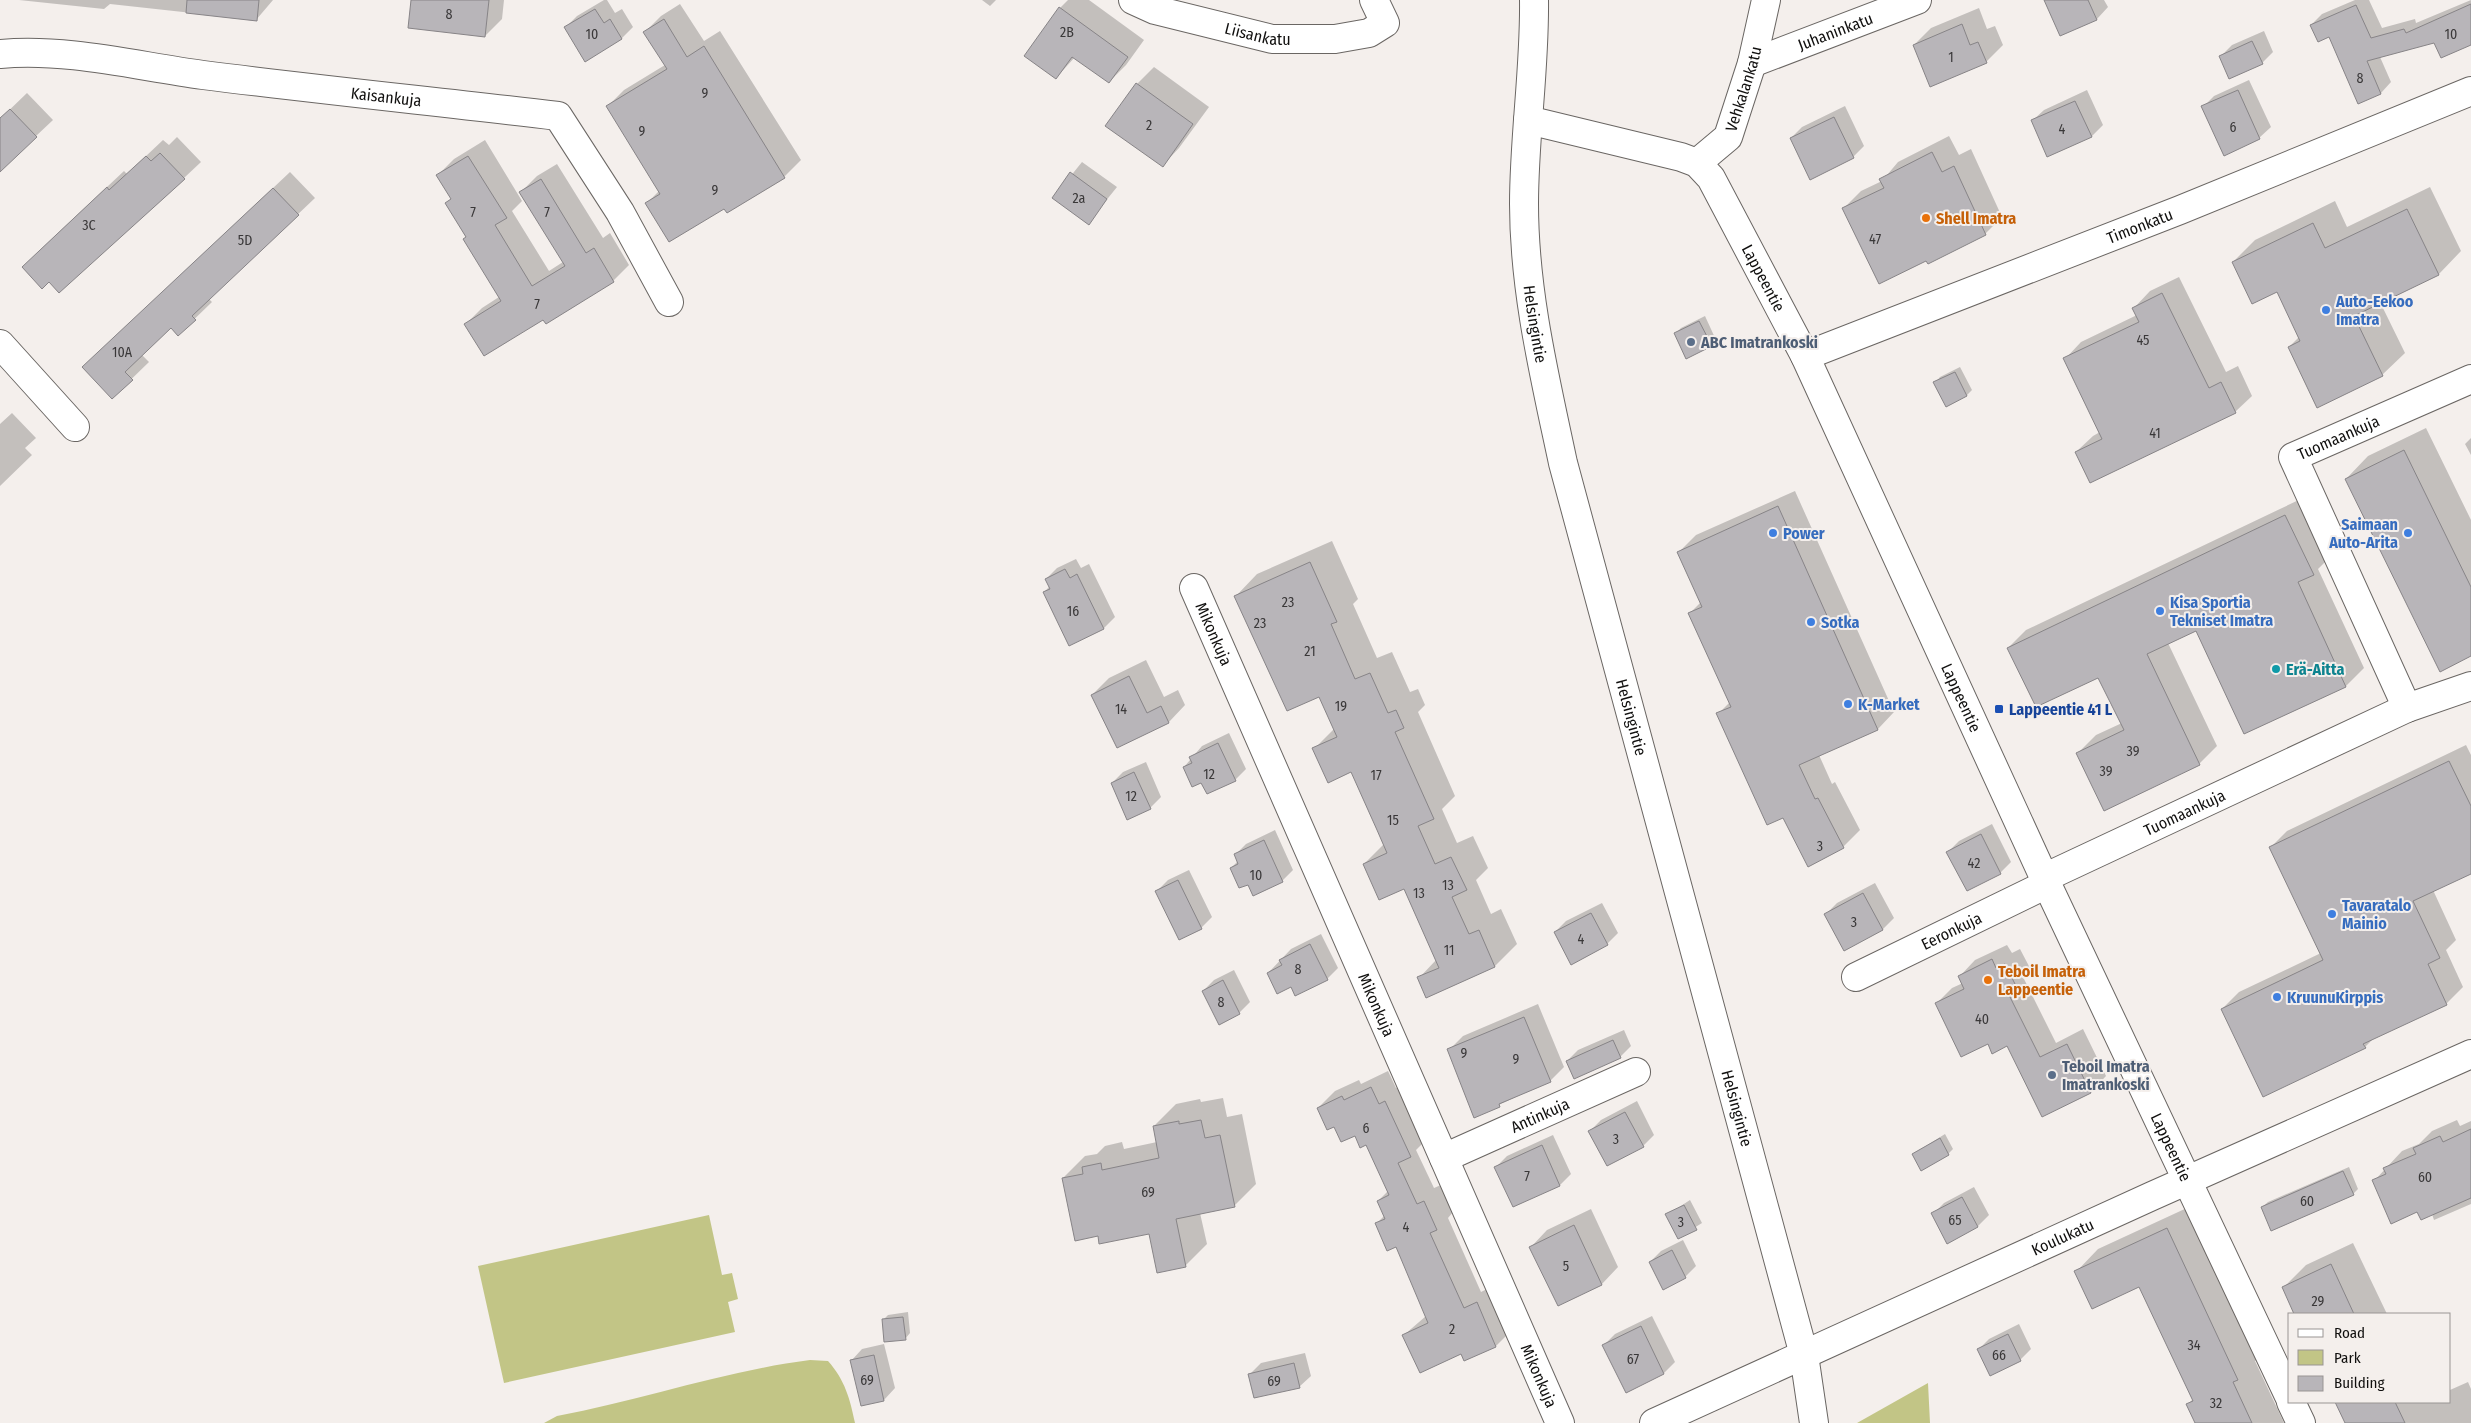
<svg xmlns="http://www.w3.org/2000/svg" width="2471" height="1423" viewBox="0 0 2471 1423" font-family="'Fira Sans Condensed',sans-serif">
	<style>
		.green { fill: #c2c586 }
		.shadow { fill: #0003 }
		.building { fill: #b8b5b9; stroke: #878487 }
		.lines { fill: none; stroke-linecap: round; stroke-linejoin: round }
		.minor-casing { stroke: #6a6663; stroke-width: 30 }
		.major-casing { stroke: #6a6663; stroke-width: 30 }
		.minor { stroke: #fff; stroke-width: 28 }
		.major { stroke: #fff; stroke-width: 28 }
		.food-dot { fill: #e8710a; stroke: #f4efec; stroke-width: 2 }
		.shop-dot { fill: #3f7fe0; stroke: #f4efec; stroke-width: 2 }
		.service-dot { fill: #5c6f8a; stroke: #f4efec; stroke-width: 2 }
		.culture-dot { fill: #0f9aa8; stroke: #f4efec; stroke-width: 2 }
		.transit-dot { fill: #1a4fb4; stroke: #f4efec; stroke-width: 2 }
		.labels { text-anchor: middle; dominant-baseline: central; stroke-width: 4; stroke-linejoin: round; paint-order: stroke }
		.number-label { font-size: 14px; fill: #3a3839 }
		.street-label { font-size: 16px; fill: #100f0e; stroke: #f4efec }
		.food-label { font-size: 16px; font-weight: bold; fill: #c56008; stroke: #f4efec; text-anchor: start }
		.shop-label { font-size: 16px; font-weight: bold; fill: #366cbe; stroke: #f4efec; text-anchor: start }
		.service-label { font-size: 16px; font-weight: bold; fill: #4e5e75; stroke: #f4efec; text-anchor: start }
		.culture-label { font-size: 16px; font-weight: bold; fill: #0d838f; stroke: #f4efec; text-anchor: start }
		.transit-label { font-size: 16px; font-weight: bold; fill: #164399; stroke: #f4efec; text-anchor: start }
	</style>
	<rect width="100%" height="100%" fill="#f4efec"/>
	<path class="green" d="M709,1215L722,1275L732,1273L738,1299L728,1302L735,1332L504,1383L478,1266Z
		M810,1360L828,1361C845,1380 850,1399 855,1423H544L557,1416C642,1400 724,1371 810,1360Z
		M1928,1383L1930,1423H1857Z"/>
	<path class="shadow" d="M19,0H273L256,20L110,4L104,9Z
		M413,0H504L502,19L485,36Z
		M604,0H607L615,13L622,9L633,27L622,38L586,60L566,27L577,16Z
		M982,0H996L990,6Z
		M1068,0H1089L1144,40L1126,65L1109,82L1075,57L1056,78L1060,8Z
		M2045,0H2104L2108,7L2097,19L2061,35Z
		M2355,0H2369L2382,28L2415,19L2416,23L2471,0V43L2435,42L2380,57L2391,82L2381,93L2359,102L2329,35L2311,25L2322,14Z
		M680,4L704,41L720,31L801,160L784,177L728,212L725,207L647,203L659,191L608,106L624,90L665,65L645,32L661,16Z
		M1979,8L1987,29L1995,26L2003,45L1986,62L1914,45L1931,28Z
		M2264,31L2273,52L2262,63L2221,56L2232,45Z
		M1154,67L1209,107L1179,148L1163,165L1107,125L1137,84Z
		M2249,80L2271,127L2259,138L2203,107L2214,96Z
		M2087,90L2103,125L2092,136L2032,121L2044,110Z
		M27,93L53,120L0,170V119Z
		M1845,106L1864,146L1853,157L1791,138L1802,127Z
		M1949,136L1959,155L1971,149L2002,217L1985,234L1844,208L1861,191L1882,181L1898,162Z
		M177,137L201,162L184,178L40,250L124,171L127,174L163,140L169,145Z
		M485,140L522,201L512,211L549,271L563,262L521,192L537,176L557,164L603,238L610,233L629,265L613,281L544,318L466,324L482,308L499,297L447,203L452,198L438,175L454,159Z
		M1082,162L1117,187L1088,223L1053,198Z
		M290,172L315,198L209,299L212,302L178,335L171,327L141,354L149,362L112,398L100,351Z
		M2430,187L2461,251L2439,274L2380,302L2405,353L2382,375L2318,406L2289,347L2300,336L2278,290L2233,262L2255,240L2335,201L2347,227Z
		M2179,277L2226,372L2238,366L2252,396L2235,412L2076,452L2093,436L2100,432L2065,359L2081,342L2137,315L2134,308L2150,291Z
		M1705,316L1716,340L1711,345L1675,334L1681,328Z
		M1960,367L1972,390L1967,395L1935,383L1940,377Z
		M12,413L36,438L25,448L32,455L0,486V424Z
		M2426,428L2471,520V655L2346,479L2368,456Z
		M2471,438V455L2465,444Z
		M1795,491L1894,712L1878,729L1819,755L1832,784L1835,782L1860,830L1843,847L1784,816L1718,714L1730,702L1690,613L1701,602L1679,552L1696,535Z
		M2303,498L2331,556L2318,569L2364,668L2346,686L2245,733L2196,629L2168,643L2217,746L2199,764L2105,810L2078,753L2096,735L2122,723L2099,676L2008,648L2026,630Z
		M1332,541L1358,599L1353,604L1377,658L1392,652L1410,692L1418,689L1425,705L1418,712L1455,796L1442,809L1457,843L1473,836L1488,868L1476,880L1491,914L1501,909L1517,944L1495,966L1427,997L1419,978L1437,959L1405,887L1364,864L1384,844L1352,771L1314,749L1335,728L1320,695L1236,596L1257,574Z
		M1076,559L1081,568L1089,564L1115,617L1104,628L1044,592L1050,586L1046,579L1057,568Z
		M1146,660L1164,697L1178,690L1185,705L1169,722L1117,746L1092,695L1109,678Z
		M1229,733L1246,769L1235,780L1202,782L1184,767L1202,746Z
		M2466,745L2471,755V872L2433,890L2456,940L2446,950L2463,987L2446,1004L2374,1038L2365,1047L2222,1009L2239,992L2321,953L2270,848L2287,831Z
		M1146,762L1161,797L1150,808L1112,783L1123,772Z
		M1992,824L2011,862L2000,873L1948,852L1959,841Z
		M1275,830L1293,870L1282,881L1231,868L1238,861L1235,855L1246,844Z
		M1189,870L1212,917L1201,928L1157,891L1168,880Z
		M1875,883L1894,918L1883,929L1844,949L1826,914L1837,903Z
		M1602,903L1618,933L1607,944L1555,932L1566,921Z
		M1321,934L1338,968L1327,979L1268,973L1291,949Z
		M2007,945L2012,953L2020,949L2031,970L2023,977L2056,1043L2083,1029L2106,1076L2091,1092L2043,1115L2008,1045L1988,1042L1936,1004L1952,988L1963,983L1960,976L1975,960Z
		M1234,970L1250,1002L1239,1013L1219,1023L1203,991L1214,980Z
		M1538,1004L1564,1067L1550,1081L1475,1116L1449,1050L1463,1036Z
		M1624,1030L1631,1046L1620,1057L1567,1061L1578,1050Z
		M1388,1071L1396,1088L1402,1085L1427,1139L1416,1150L1434,1188L1441,1185L1453,1212L1448,1218L1481,1292L1493,1286L1513,1329L1496,1346L1465,1360L1461,1352L1404,1335L1426,1316L1396,1245L1376,1224L1385,1215L1378,1201L1388,1191L1367,1144L1355,1134L1334,1125L1318,1108L1335,1091L1359,1080L1361,1084Z
		M1223,1098L1227,1117L1242,1114L1256,1184L1234,1206L1200,1213L1207,1244L1185,1266L1150,1232L1099,1235L1063,1178L1085,1156L1097,1154L1105,1146L1122,1142L1124,1149L1157,1142L1154,1126L1176,1104L1200,1099L1201,1102Z
		M1637,1101L1654,1135L1643,1146L1590,1131L1601,1120Z
		M2457,1120L2460,1126L2471,1121V1204L2434,1220L2432,1214L2418,1210L2374,1181L2402,1151L2419,1144L2432,1131Z
		M1945,1134L1953,1149L1948,1154H1913Z
		M1553,1135L1571,1174L1560,1185L1514,1206L1496,1167L1507,1156Z
		M2349,1167L2358,1189L2353,1194L2262,1207L2268,1202Z
		M1974,1187L1989,1215L1978,1226L1933,1214L1944,1203Z
		M1690,1200L1702,1223L1678,1238L1667,1215Z
		M2189,1207L2260,1357L2255,1361L2284,1423H2196L2187,1405L2193,1399L2140,1285L2076,1272L2098,1249Z
		M1591,1209L1618,1267L1602,1284L1559,1304L1531,1247L1547,1230Z
		M1683,1240L1696,1266L1685,1277L1650,1262L1661,1251Z
		M2353,1243L2387,1314H2296L2283,1288L2306,1265Z
		M908,1312L910,1333L905,1339L883,1320L888,1315Z
		M1652,1316L1675,1362L1664,1373L1626,1391L1604,1345L1615,1334Z
		M2019,1324L2031,1349L2020,1360L1990,1375L1978,1350L1989,1339Z
		M884,1344L895,1388L884,1400L862,1405L851,1361L862,1349Z
		M1305,1353L1311,1376L1299,1387L1250,1374L1261,1363Z
		M2468,1382L2471,1389V1423H2346L2337,1402H2450V1390Z"/>
	<path class="building" d="M187,0H259L257,21L186,13Z
		M411,0H489L485,37L408,28Z
		M2044,0H2088L2097,20L2060,36Z
		M2471,4V45L2441,58L2434,43L2367,61L2381,94L2358,104L2329,37L2318,42L2310,25L2356,5L2371,38L2404,29L2406,33Z
		M1059,7L1128,57L1109,83L1072,57L1056,79L1024,56Z
		M595,9L604,23L610,19L622,39L585,62L564,27Z
		M664,19L687,57L704,46L785,178L727,213L724,209L669,242L645,203L660,194L606,106L667,69L643,32Z
		M1962,24L1970,45L1978,42L1987,63L1930,87L1913,45Z
		M2252,41L2263,64L2229,79L2219,56Z
		M1136,83L1193,124L1163,167L1105,126Z
		M2238,90L2260,139L2224,156L2201,106Z
		M2075,101L2092,137L2047,157L2031,120Z
		M10,109L37,137L0,172V118Z
		M1834,117L1854,158L1810,180L1790,138Z
		M1932,152L1942,172L1954,166L1986,235L1928,264L1926,261L1879,284L1842,208L1884,188L1879,179Z
		M160,153L185,179L59,293L49,282L42,289L22,267L107,187L109,190L146,156L151,161Z
		M468,156L507,218L495,225L532,286L565,266L519,192L541,179L586,253L594,248L614,282L546,324L543,320L484,356L464,324L501,301L463,239L466,237L445,203L451,199L436,175Z
		M1070,172L1107,199L1089,225L1052,198Z
		M273,188L299,215L192,316L196,320L178,336L171,328L125,372L133,380L112,399L82,367Z
		M2407,209L2439,275L2354,316L2383,376L2317,408L2288,347L2300,341L2277,292L2252,304L2232,262L2313,223L2325,248Z
		M2162,293L2209,388L2221,382L2236,413L2090,483L2075,452L2102,439L2063,358L2139,322L2132,308Z
		M1699,321L1712,346L1686,359L1674,333Z
		M1955,372L1967,396L1946,407L1933,382Z
		M2404,450L2471,587V656L2440,672L2345,479Z
		M1778,506L1878,730L1799,765L1815,799L1818,798L1844,848L1808,867L1783,818L1767,825L1716,713L1731,707L1688,613L1702,607L1677,552Z
		M2285,515L2314,575L2298,582L2346,687L2244,734L2196,631L2147,654L2200,765L2104,811L2076,753L2124,730L2098,678L2036,707L2007,648Z
		M1310,562L1337,622L1331,624L1355,679L1370,673L1388,713L1396,710L1404,728L1395,732L1434,819L1418,826L1435,864L1451,857L1467,890L1452,897L1469,934L1479,930L1495,967L1426,998L1417,977L1439,968L1404,889L1379,900L1363,864L1387,853L1377,830L1351,772L1328,783L1312,748L1337,737L1319,697L1287,711L1234,596Z
		M1065,569L1070,578L1077,574L1104,629L1069,646L1043,592L1050,589L1045,579Z
		M1129,676L1147,713L1161,706L1169,723L1117,748L1091,695Z
		M1218,743L1236,781L1207,794L1201,783L1192,787L1183,767L1192,763L1189,757Z
		M2449,761L2471,806V874L2413,901L2440,958L2428,964L2447,1005L2363,1044L2366,1048L2263,1097L2221,1009L2323,960L2269,847Z
		M1134,772L1151,809L1127,820L1111,783Z
		M1981,834L2001,874L1967,891L1946,852Z
		M1264,840L1283,882L1253,896L1248,885L1239,888L1230,868L1238,864L1234,854Z
		M1178,880L1202,929L1179,940L1155,891Z
		M1863,893L1883,930L1844,951L1824,914Z
		M1591,913L1608,945L1571,965L1554,932Z
		M1310,944L1328,980L1295,996L1291,987L1277,994L1267,973L1282,965L1279,960Z
		M1992,959L1996,968L2005,964L2016,986L2007,991L2040,1057L2067,1044L2091,1093L2042,1117L2007,1046L1992,1054L1988,1044L1961,1057L1935,1003L1964,989L1958,976Z
		M1223,980L1240,1014L1219,1025L1202,991Z
		M1524,1017L1551,1082L1499,1104L1500,1107L1474,1118L1447,1049Z
		M1613,1040L1621,1058L1574,1079L1566,1061Z
		M1371,1087L1379,1104L1385,1101L1411,1157L1398,1163L1417,1204L1424,1201L1437,1230L1430,1233L1464,1308L1477,1302L1496,1347L1464,1361L1461,1354L1420,1373L1402,1335L1428,1323L1396,1247L1387,1251L1375,1223L1385,1219L1377,1201L1389,1195L1366,1145L1360,1148L1355,1136L1341,1142L1334,1127L1327,1130L1317,1108L1342,1096L1344,1100Z
		M1625,1112L1644,1147L1607,1166L1588,1131Z
		M1201,1120L1205,1138L1220,1135L1235,1207L1176,1219L1186,1267L1157,1273L1149,1234L1099,1244L1098,1236L1075,1241L1062,1178L1083,1174L1082,1167L1101,1163L1102,1170L1159,1158L1153,1126L1179,1121V1124Z
		M2471,1129V1198L2421,1220L2417,1212L2391,1224L2372,1180L2386,1174L2383,1168L2416,1154L2413,1148L2440,1136L2443,1142Z
		M1940,1138L1949,1155L1921,1171L1912,1154Z
		M1542,1145L1560,1186L1513,1207L1494,1167Z
		M2343,1171L2354,1195L2271,1231L2261,1207Z
		M1962,1197L1978,1227L1947,1244L1931,1213Z
		M1684,1205L1697,1230L1678,1239L1665,1214Z
		M1574,1225L1602,1285L1558,1306L1529,1247Z
		M2167,1228L2238,1380L2233,1382L2252,1423H2195L2186,1404L2193,1401L2139,1287L2092,1309L2074,1271Z
		M1672,1250L1686,1278L1663,1290L1649,1262Z
		M2331,1264L2354,1314H2294L2282,1287Z
		M903,1317L906,1340L884,1342L882,1319Z
		M1641,1326L1664,1374L1626,1393L1602,1345Z
		M2008,1334L2021,1361L1990,1376L1977,1349Z
		M874,1355L884,1401L861,1406L850,1360Z
		M1294,1363L1300,1388L1254,1398L1248,1374Z
		M2335,1402H2395L2405,1423H2345Z"/>
	<g class="lines">
		<defs>
			<g id="minor">
				<path id="s1" d="M1133,0L1155,10L1272,39H1335L1369,33L1385,23L1374,0"/>
				<path id="s2" d="M0,54C68,48 136,66 203,75C321,90 440,102 558,116L620,212L669,302"/>
				<path id="s3" d="M1752,63L1917,0"/>
				<path id="s4" d="M1528,120L1681,157L1697,163L1711,178L1805,356L2047,884L2290,1398"/>
				<path id="s5" d="M1697,163L1728,137L1752,63L1766,0"/>
				<path d="M0,344L75,427"/>
				<path id="s6" d="M1805,356L2180,210L2471,91"/>
				<path id="s7" d="M1194,588L1560,1423"/>
				<path id="s8" d="M2407,708L2293,457L2471,379"/>
				<path id="s9" d="M2044,878L2407,708L2471,686"/>
				<path id="s10" d="M1856,977L2047,884"/>
				<path id="s11" d="M1444,1158L1636,1072"/>
				<path d="M2291,1402L2301,1423"/>
				<path id="s12" d="M1654,1423L2152,1196L2471,1054"/>
			</g>
			<g id="major">
				<path id="s13" d="M1534,0C1535,68 1524,136 1524,204C1524,292 1545,378 1563,463L1804,1355L1814,1423"/>
			</g>
		</defs>
		<use href="#minor" class="minor-casing"/>
		<use href="#major" class="major-casing"/>
		<use href="#minor" class="minor"/>
		<use href="#major" class="major"/>
	</g>
	<g class="food-dot">
		<circle cx="1926" cy="218" r="5"/>
		<circle cx="1988" cy="980" r="5"/>
	</g>
	<g class="shop-dot">
		<circle cx="2326" cy="310" r="5"/>
		<circle cx="1773" cy="533" r="5"/>
		<circle cx="2408" cy="533" r="5"/>
		<circle cx="2160" cy="611" r="5"/>
		<circle cx="1811" cy="622" r="5"/>
		<circle cx="1848" cy="704" r="5"/>
		<circle cx="2332" cy="914" r="5"/>
		<circle cx="2277" cy="997" r="5"/>
	</g>
	<g class="service-dot">
		<circle cx="1691" cy="342" r="5"/>
		<circle cx="2052" cy="1075" r="5"/>
	</g>
	<circle class="culture-dot" cx="2276" cy="669" r="5"/>
	<rect class="transit-dot" x="1994" y="704" width="10" height="10" rx="2.5"/>
	<g class="labels">
		<g class="number-label">
			<text x="449" y="14">8</text>
			<text x="1067" y="32">2B</text>
			<text x="592" y="34">10</text>
			<text x="2451" y="34">10</text>
			<text x="1951" y="57">1</text>
			<text x="2360" y="78">8</text>
			<text x="705" y="93">9</text>
			<text x="1149" y="125">2</text>
			<text x="2233" y="127">6</text>
			<text x="2062" y="129">4</text>
			<text x="642" y="131">9</text>
			<text x="715" y="190">9</text>
			<text x="1079" y="198">2a</text>
			<text x="473" y="212">7</text>
			<text x="547" y="212">7</text>
			<text x="89" y="225">3C</text>
			<text x="1875" y="239">47</text>
			<text x="245" y="240">5D</text>
			<text x="537" y="304">7</text>
			<text x="2143" y="340">45</text>
			<text x="122" y="352">10A</text>
			<text x="2155" y="433">41</text>
			<text x="1288" y="602">23</text>
			<text x="1073" y="611">16</text>
			<text x="1260" y="623">23</text>
			<text x="1310" y="651">21</text>
			<text x="1341" y="706">19</text>
			<text x="1121" y="709">14</text>
			<text x="2133" y="751">39</text>
			<text x="2106" y="771">39</text>
			<text x="1209" y="774">12</text>
			<text x="1376" y="775">17</text>
			<text x="1131" y="796">12</text>
			<text x="1393" y="820">15</text>
			<text x="1820" y="846">3</text>
			<text x="1974" y="863">42</text>
			<text x="1256" y="875">10</text>
			<text x="1448" y="885">13</text>
			<text x="1419" y="893">13</text>
			<text x="1854" y="922">3</text>
			<text x="1581" y="939">4</text>
			<text x="1449" y="950">11</text>
			<text x="1298" y="969">8</text>
			<text x="1221" y="1002">8</text>
			<text x="1982" y="1019">40</text>
			<text x="1464" y="1053">9</text>
			<text x="1516" y="1059">9</text>
			<text x="1366" y="1128">6</text>
			<text x="1616" y="1139">3</text>
			<text x="1527" y="1176">7</text>
			<text x="2425" y="1177">60</text>
			<text x="1148" y="1192">69</text>
			<text x="2307" y="1201">60</text>
			<text x="1955" y="1220">65</text>
			<text x="1681" y="1222">3</text>
			<text x="1406" y="1227">4</text>
			<text x="1566" y="1266">5</text>
			<text x="2318" y="1301">29</text>
			<text x="1452" y="1329">2</text>
			<text x="2194" y="1345">34</text>
			<text x="1999" y="1355">66</text>
			<text x="1633" y="1359">67</text>
			<text x="867" y="1380">69</text>
			<text x="1274" y="1381">69</text>
			<text x="2216" y="1403">32</text>
		</g>
		<g class="street-label">
			<text stroke="none"><textPath href="#s3" startOffset="89">Juhaninkatu</textPath></text>
			<text stroke="none"><textPath href="#s1" startOffset="130">Liisankatu</textPath></text>
			<text stroke="none"><textPath href="#s5" startOffset="91">Vehkalankatu</textPath></text>
			<text stroke="none"><textPath href="#s2" startOffset="389">Kaisankuja</textPath></text>
			<text stroke="none"><textPath href="#s6" startOffset="359">Timonkatu</textPath></text>
			<text stroke="none"><textPath href="#s4" startOffset="308">Lappeentie</textPath></text>
			<text stroke="none"><textPath href="#s13" startOffset="325">Helsingintie</textPath></text>
			<text stroke="none"><textPath href="#s8" startOffset="325">Tuomaankuja</textPath></text>
			<text stroke="none"><textPath href="#s7" startOffset="50">Mikonkuja</textPath></text>
			<text stroke="none"><textPath href="#s4" startOffset="772">Lappeentie</textPath></text>
			<text stroke="none"><textPath href="#s13" startOffset="730">Helsingintie</textPath></text>
			<text stroke="none"><textPath href="#s9" startOffset="155">Tuomaankuja</textPath></text>
			<text stroke="none"><textPath href="#s10" startOffset="106">Eeronkuja</textPath></text>
			<text stroke="none"><textPath href="#s7" startOffset="455">Mikonkuja</textPath></text>
			<text stroke="none"><textPath href="#s13" startOffset="1135">Helsingintie</textPath></text>
			<text stroke="none"><textPath href="#s11" startOffset="105">Antinkuja</textPath></text>
			<text stroke="none"><textPath href="#s4" startOffset="1268">Lappeentie</textPath></text>
			<text stroke="none"><textPath href="#s12" startOffset="449">Koulukatu</textPath></text>
			<text stroke="none"><textPath href="#s7" startOffset="860">Mikonkuja</textPath></text>
		</g>
		<g class="food-label">
			<text x="1936" y="218">Shell Imatra</text>
			<text x="1998" y="971">Teboil Imatra<tspan x="1998" dy="18">Lappeentie</tspan></text>
		</g>
		<g class="shop-label">
			<text x="2336" y="301">Auto-Eekoo<tspan x="2336" dy="18">Imatra</tspan></text>
			<text x="2398" y="524" text-anchor="end">Saimaan<tspan x="2398" dy="18">Auto-Arita</tspan></text>
			<text x="1783" y="533">Power</text>
			<text x="2170" y="602">Kisa Sportia<tspan x="2170" dy="18">Tekniset Imatra</tspan></text>
			<text x="1821" y="622">Sotka</text>
			<text x="1858" y="704">K-Market</text>
			<text x="2342" y="905">Tavaratalo<tspan x="2342" dy="18">Mainio</tspan></text>
			<text x="2287" y="997">KruunuKirppis</text>
		</g>
		<g class="service-label">
			<text x="1701" y="342">ABC Imatrankoski</text>
			<text x="2062" y="1066">Teboil Imatra<tspan x="2062" dy="18">Imatrankoski</tspan></text>
		</g>
		<g class="culture-label">
			<text x="2286" y="669">Erä-Aitta</text>
		</g>
		<g class="transit-label">
			<text x="2009" y="709">Lappeentie 41 L</text>
		</g>
	</g>
	<rect x="2288" y="1313" width="162" height="90" fill="#f4efec" stroke="#999593"/>
	<rect x="2298" y="1329" width="25" height="8" fill="#ffffff" stroke="#999593"/>
	<text x="2334" y="1338" font-size="15" fill="#100f0e">Road</text>
	<rect x="2298" y="1350" width="25" height="15" fill="#c2c586" stroke="#999593"/>
	<text x="2334" y="1363" font-size="15" fill="#100f0e">Park</text>
	<rect x="2298" y="1376" width="25" height="15" fill="#b8b5b9" stroke="#999593"/>
	<text x="2334" y="1388" font-size="15" fill="#100f0e">Building</text>
</svg>
